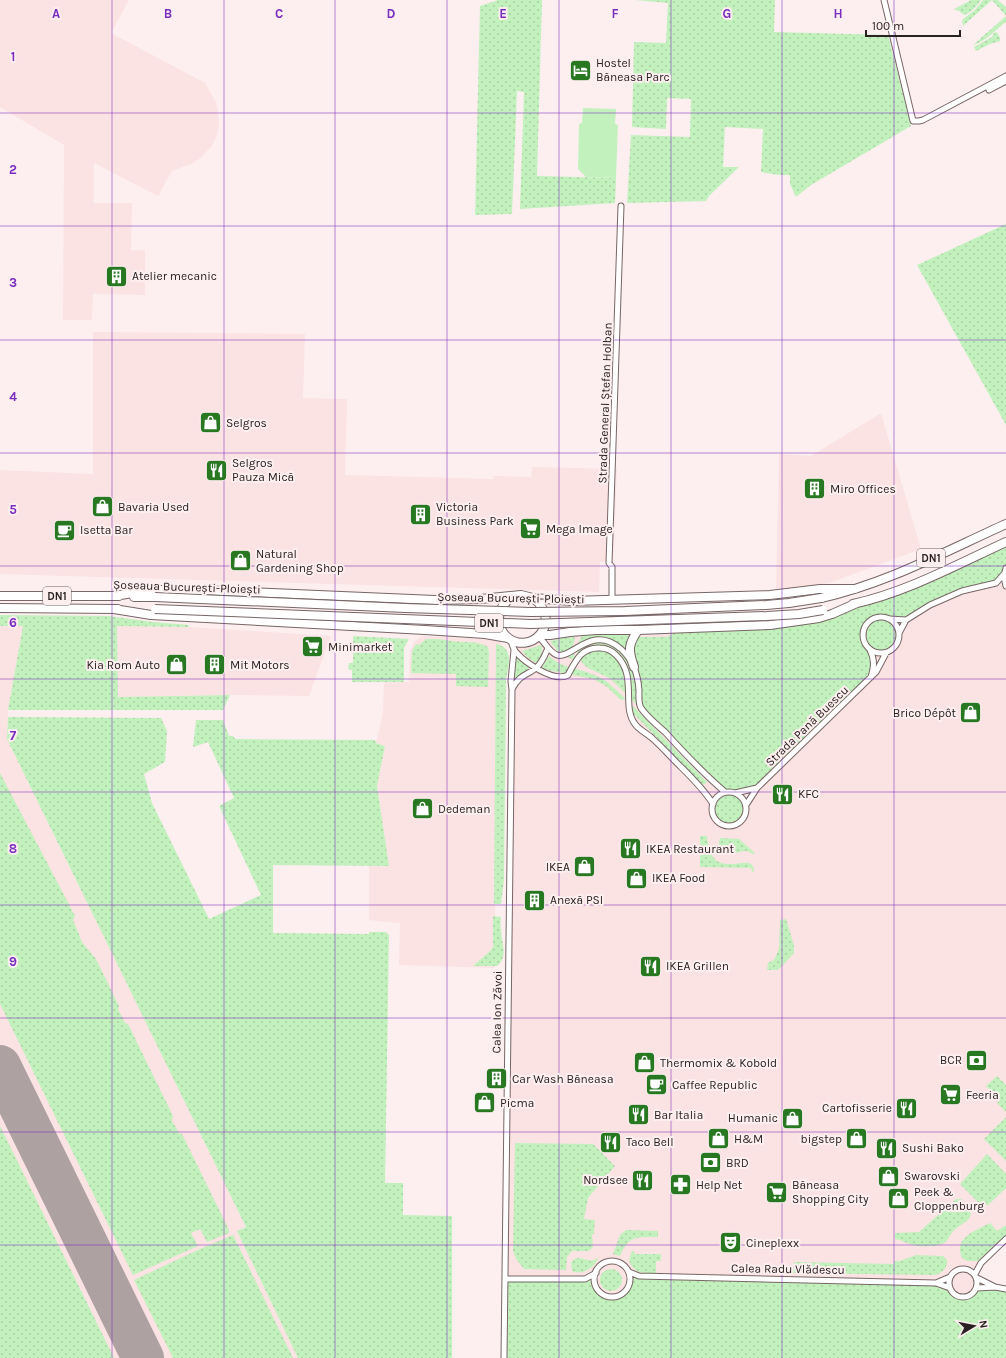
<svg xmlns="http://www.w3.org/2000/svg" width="1006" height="1358" viewBox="0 0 1006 1358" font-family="Karla,sans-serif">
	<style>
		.built { fill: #fbe2e3 }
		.green { fill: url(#green-dots) }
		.pitch { fill: #c3f1bd }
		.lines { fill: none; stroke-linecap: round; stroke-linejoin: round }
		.runway { stroke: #ada1a2; stroke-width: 42 }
		.minor-casing { stroke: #796666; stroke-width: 7 }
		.trunk-casing { stroke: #796666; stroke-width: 10 }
		.minor { stroke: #fff; stroke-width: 5 }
		.trunk { stroke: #fff; stroke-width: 8 }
		.trunk-bridge-casing { stroke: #796666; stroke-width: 10; stroke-linecap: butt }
		.trunk-bridge { stroke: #fff; stroke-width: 8 }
		.grid { fill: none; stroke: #7b2cbf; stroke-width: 1; stroke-opacity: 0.55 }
		.labels { text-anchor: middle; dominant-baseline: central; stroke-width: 4; stroke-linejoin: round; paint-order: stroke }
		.shield { fill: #fdeff0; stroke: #696060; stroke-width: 1 }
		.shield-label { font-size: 11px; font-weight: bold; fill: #2a2222 }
		.poi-label { font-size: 12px; fill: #2a2222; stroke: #fdeff0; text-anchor: start }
		.street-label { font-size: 12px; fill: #2a2222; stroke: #fdeff0 }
		.grid-label { font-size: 13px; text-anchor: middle; font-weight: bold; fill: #7b2cbf; stroke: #fdeff0; stroke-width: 4; stroke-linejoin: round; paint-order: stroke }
	</style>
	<defs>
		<pattern id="green-dots" width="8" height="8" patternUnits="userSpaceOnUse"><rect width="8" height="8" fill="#c3f1bd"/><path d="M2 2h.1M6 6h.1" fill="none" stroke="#a8cea2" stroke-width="1.8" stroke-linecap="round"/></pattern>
	</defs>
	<rect width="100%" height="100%" fill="#fdeff0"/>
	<path class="built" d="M0,0H129L111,33L205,83L216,102L218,112L219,123L217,135L212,146L199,159L191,164L172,171L158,196L94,163V203H132L131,250H145V295L93,294L92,320H63L64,145L0,107Z
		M93,332L305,334L303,398L347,399L345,475L493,479L494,476L531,477L532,467L617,469L613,562H600L599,592L0,574V470L93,474Z
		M881,413L921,549L832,582L821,585L776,589L779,454L811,456Z
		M1006,542V1239L973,1271L977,1278L978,1283L975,1291L966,1297L958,1296L951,1291L948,1283L630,1275L629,1285L626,1290L620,1295L614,1296L604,1295L600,1291L596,1286L595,1279H505L512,690L515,641L538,636L804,621L879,597Z
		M0,626H23L8,710L7,739L246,1227L237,1231L298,1358H0Z
		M117,626L189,627L331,636L309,696L230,695L118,697Z
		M422,636L501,640L494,968L399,965L400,923L369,920V866H389L377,786L385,746L376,743L383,712L384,682H409L410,651L414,642Z"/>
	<path class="green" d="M498,0H542L537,176L616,178L615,203L520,209L524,92L517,91L512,214L475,215L480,6Z
		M635,0H775L774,32L888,35L911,126L811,185L796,197L790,184V175H779L761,172L763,129L725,127L723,167H739L709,196L706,201L627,203L631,135L690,137L691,99L667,98L666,129L632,127L634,42L666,43L668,3Z
		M971,0H981C976,7 972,12 964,15L959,11L955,10L954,9Z
		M983,0H998L1006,7V22C995,30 987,41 973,45L1006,16L992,0L963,26L962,22L963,19L975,10Z
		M997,32L1000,38V41L990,44L976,51L974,47L992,37L994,33Z
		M1006,224V425L917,265Z
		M1006,542V568L1004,580L962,591L906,620L890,619L880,616L872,618L865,625L862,636L865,645L873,656L870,678L757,788L735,793L725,792L712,781L615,683C606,675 598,673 588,668C585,666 583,663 581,661C572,649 579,640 587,630H614L640,637H666L673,634L680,628L804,621L879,597Z
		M0,615L109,616L153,622L189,625V627L117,626L118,697L230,695L223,710H8L23,626H0Z
		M866 635a15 15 0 1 1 30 0a15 15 0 1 1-30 0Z
		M353,636L409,639L404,648V682H352V670L348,669L349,663H353Z
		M574,637L575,639C572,646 572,651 575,657L574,660L560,654L551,643V641L561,638Z
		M426,639C435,639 443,639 451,641C464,643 476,640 488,647L489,652L488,687L456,686V674L411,673L412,651L416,644L419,645Z
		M496,644C514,647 509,666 506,678L504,880L501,904H494Z
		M541,645C544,652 540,658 536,663L527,657L522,651Z
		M516,656L530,667L516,679L514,678L516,664Z
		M549,656C563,669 580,668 597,676C608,681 617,691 626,699L621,700L606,686L593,679L547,670L542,667Z
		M626,706H633L707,782L703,785Z
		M8,717L161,718L167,731L165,762L144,774L152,803L209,919L261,895L219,806L234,798L208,742L193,747L196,720H223L229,736H233L235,739L375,740L376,743L385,746L377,786L389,866L273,865V933L369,934V932H386L389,935L385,1183H403V1215L452,1216V1358H298L237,1231L246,1227L7,739Z
		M0,773L75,916L73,920L82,942L96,959L119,1006L118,1009L125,1023L128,1024L173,1116L172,1121L179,1133L182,1134L229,1230V1233L207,1242L200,1229L191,1233L198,1246L133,1275L0,1004Z
		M715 809a14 14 0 1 1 28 0a14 14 0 1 1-28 0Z
		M700,836H707C711,888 753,847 754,871L752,872L751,868L700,867Z
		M720,838L739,839L755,853L753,854C751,853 749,852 747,851C738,850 729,859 721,850C718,846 719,842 720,838Z
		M493,916L501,917C501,921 500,925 501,930C501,942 509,956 497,966H473L490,951L493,947Z
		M786,919L794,946V953L780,968L777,970H767L768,963L774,960L779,949L780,920Z
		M997,1076L1006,1085V1112L997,1103L1000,1100L986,1086Z
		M1006,1117V1161L984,1139Z
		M0,1126L114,1358H0Z
		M515,1143L593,1144L615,1166L588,1198L584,1219L595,1220L594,1234H592L593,1247L589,1251H572L567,1257L566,1270L524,1269L516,1259L513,1251Z
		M987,1154L1006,1174V1188L988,1205H981L960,1184Z
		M956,1199H961L970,1208C973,1219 966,1221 958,1227C950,1232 950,1239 944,1243C939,1247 919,1247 913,1245C906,1243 902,1240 895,1239V1233L919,1232Z
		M990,1223L997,1231L1006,1225V1235L978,1261H967L962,1258C953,1238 975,1231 990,1223Z
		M626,1230L658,1231V1237C637,1237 629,1235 620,1256L613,1254L620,1235Z
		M233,1235L293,1358H173L134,1280L200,1249Z
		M632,1251H634L635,1254H661V1261H656V1274C643,1273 634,1274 629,1260Z
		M916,1255L943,1256L947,1260C948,1268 942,1274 934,1275L793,1273L794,1262L894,1264V1261H900Z
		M599,1257C595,1267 583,1276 572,1271L571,1262C582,1251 586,1267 599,1257Z
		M600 1280a11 11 0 1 1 22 0a11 11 0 1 1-22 0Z
		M630,1275L949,1283C952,1302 974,1302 978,1283L1006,1289V1358H504L505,1279H595C597,1303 633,1301 630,1275Z"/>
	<path class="pitch" d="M583,108L616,109L615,124L618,125L616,178L586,177L578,169L579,124L582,123Z"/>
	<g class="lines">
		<path class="runway" d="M0,1066L143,1358"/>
		<defs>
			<path id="minor" d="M884,0L913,121H919L923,120L1006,76
				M989,90L1006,81
				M1006,568L1004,577L1006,586
				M612,600V567L609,563L621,206
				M863 635a18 18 0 1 1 36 0a18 18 0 1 1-36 0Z
				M890,619L906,620
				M899,633L906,620L930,605L962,591L996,583L1004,574
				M538,636C545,642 549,652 557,655C571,660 592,623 621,649C633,660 638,675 639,690C639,696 638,703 641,708C647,717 657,725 665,732C684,753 704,774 725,792
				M510,639C512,643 513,648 515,651C524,662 554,683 568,675C576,660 582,647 600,648C607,648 612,651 616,655C638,676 621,706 635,724C639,730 648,734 653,739C662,747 669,755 677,763C690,776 703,788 713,804
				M870,650C875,660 874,667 871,677
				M512,689C520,674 526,676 536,668C542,663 545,655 548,648
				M712 809a17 17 0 1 1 34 0a17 17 0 1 1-34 0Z
				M735,793L757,788
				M746,805L757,788L876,672L886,653
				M594 1279a18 18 0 1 1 36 0a18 18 0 1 1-36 0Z
				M949 1283a14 14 0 1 1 28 0a14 14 0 1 1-28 0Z
				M629,1272L639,1276L936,1283L950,1288
				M975,1274L981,1263L1006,1239
				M977,1278L995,1287
				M505,1279H585L596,1273
				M936,1283L950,1277
				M977,1288L995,1287L1006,1289
				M504,1358L512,690L511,681L514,650"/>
			<path id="trunk" d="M0,596H119
				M114,596L152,590H200L435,600L481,599L521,595L533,598L571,601L770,595L820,589H855
				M134,597H155
				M513,597C504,602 499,609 499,619C499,626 501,631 506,636C529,658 565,622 533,598
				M821,598C886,584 946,551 1006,524
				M853,604C907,592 956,565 1006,542
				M0,608L118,609
				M114,609L151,615L425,630L485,634L508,638
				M540,635H550L570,632L596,630H638L770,625L819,618L832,614L857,603
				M634,667C628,650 628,645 638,630"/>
		</defs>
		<use href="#minor" class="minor-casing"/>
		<use href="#trunk" class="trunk-casing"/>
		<use href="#minor" class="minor"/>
		<use href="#trunk" class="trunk"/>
		<defs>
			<path id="trunk-bridge" d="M155,597L405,608L531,612L625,611L766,605L789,603L821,598
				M155,609L531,624L767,616L799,614L823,610"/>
		</defs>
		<use href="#trunk-bridge" class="trunk-bridge-casing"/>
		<use href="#trunk-bridge" class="trunk-bridge"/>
	</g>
	<path class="grid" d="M112,0V1358M224,0V1358M335,0V1358M447,0V1358M559,0V1358M671,0V1358M782,0V1358M894,0V1358M0,113H1006M0,226H1006M0,340H1006M0,453H1006M0,566H1006M0,679H1006M0,792H1006M0,905H1006M0,1018H1006M0,1132H1006M0,1245H1006"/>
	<defs>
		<symbol id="hotel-square" viewBox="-11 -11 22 22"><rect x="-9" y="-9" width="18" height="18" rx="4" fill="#287822" stroke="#fdeff0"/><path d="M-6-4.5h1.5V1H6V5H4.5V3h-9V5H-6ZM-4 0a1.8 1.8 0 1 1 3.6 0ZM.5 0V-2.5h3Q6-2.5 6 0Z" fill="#fff"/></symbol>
		<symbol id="building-square" viewBox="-11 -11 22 22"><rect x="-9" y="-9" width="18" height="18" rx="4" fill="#287822" stroke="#fdeff0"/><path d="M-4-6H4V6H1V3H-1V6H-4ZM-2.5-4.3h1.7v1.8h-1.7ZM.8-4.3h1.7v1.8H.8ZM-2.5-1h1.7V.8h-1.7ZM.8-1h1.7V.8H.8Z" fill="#fff"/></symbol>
		<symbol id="shop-square" viewBox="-11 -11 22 22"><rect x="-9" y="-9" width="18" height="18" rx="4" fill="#287822" stroke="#fdeff0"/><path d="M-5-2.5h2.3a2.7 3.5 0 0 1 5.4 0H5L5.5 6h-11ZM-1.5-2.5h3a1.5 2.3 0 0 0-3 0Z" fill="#fff"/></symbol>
		<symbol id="restaurant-square" viewBox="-11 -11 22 22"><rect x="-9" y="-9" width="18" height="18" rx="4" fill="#287822" stroke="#fdeff0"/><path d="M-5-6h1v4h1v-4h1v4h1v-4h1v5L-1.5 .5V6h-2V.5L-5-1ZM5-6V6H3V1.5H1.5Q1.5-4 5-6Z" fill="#fff"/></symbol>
		<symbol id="supermarket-square" viewBox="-11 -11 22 22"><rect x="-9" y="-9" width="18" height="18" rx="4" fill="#287822" stroke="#fdeff0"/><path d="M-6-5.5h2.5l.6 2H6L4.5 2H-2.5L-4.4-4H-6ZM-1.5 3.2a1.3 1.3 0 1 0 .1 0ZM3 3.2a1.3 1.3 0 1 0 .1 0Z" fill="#fff"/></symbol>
		<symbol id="cafe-square" viewBox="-11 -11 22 22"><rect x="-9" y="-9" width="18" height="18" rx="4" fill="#287822" stroke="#fdeff0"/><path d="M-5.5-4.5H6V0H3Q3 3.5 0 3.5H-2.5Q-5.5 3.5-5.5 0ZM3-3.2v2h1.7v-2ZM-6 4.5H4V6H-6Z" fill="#fff"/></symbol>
		<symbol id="bank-square" viewBox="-11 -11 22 22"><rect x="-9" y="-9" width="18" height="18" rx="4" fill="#287822" stroke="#fdeff0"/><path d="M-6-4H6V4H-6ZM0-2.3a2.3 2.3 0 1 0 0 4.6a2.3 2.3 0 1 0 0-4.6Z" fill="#fff"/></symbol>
		<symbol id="pharmacy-square" viewBox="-11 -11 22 22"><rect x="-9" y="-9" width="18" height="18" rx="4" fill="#287822" stroke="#fdeff0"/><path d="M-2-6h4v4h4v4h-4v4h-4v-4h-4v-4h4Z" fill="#fff"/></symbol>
		<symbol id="theatre-square" viewBox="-11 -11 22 22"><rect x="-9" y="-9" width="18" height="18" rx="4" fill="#287822" stroke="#fdeff0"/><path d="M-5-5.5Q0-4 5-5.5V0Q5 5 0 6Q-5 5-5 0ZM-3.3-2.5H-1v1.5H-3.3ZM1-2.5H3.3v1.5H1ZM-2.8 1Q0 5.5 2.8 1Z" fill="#fff"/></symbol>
	</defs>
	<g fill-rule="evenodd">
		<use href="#hotel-square" x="568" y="58" width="25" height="25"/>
		<use href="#building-square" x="104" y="264" width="25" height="25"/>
		<use href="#shop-square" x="198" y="410" width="25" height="25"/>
		<use href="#restaurant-square" x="204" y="458" width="25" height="25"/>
		<use href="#building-square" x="802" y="476" width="25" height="25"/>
		<use href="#shop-square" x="90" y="494" width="25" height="25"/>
		<use href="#building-square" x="408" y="502" width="25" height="25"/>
		<use href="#supermarket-square" x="518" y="516" width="25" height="25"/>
		<use href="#cafe-square" x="52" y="518" width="25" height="25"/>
		<use href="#shop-square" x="228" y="548" width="25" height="25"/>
		<use href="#supermarket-square" x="300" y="634" width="25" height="25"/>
		<use href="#shop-square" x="164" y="652" width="25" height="25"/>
		<use href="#building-square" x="202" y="652" width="25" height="25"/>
		<use href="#shop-square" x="958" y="700" width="25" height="25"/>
		<use href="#restaurant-square" x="770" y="782" width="25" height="25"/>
		<use href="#shop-square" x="410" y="796" width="25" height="25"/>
		<use href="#restaurant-square" x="618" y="836" width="25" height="25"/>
		<use href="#shop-square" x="572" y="854" width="25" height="25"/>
		<use href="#shop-square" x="624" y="866" width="25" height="25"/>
		<use href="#building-square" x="522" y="888" width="25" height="25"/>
		<use href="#restaurant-square" x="638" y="954" width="25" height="25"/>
		<use href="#bank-square" x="964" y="1048" width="25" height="25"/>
		<use href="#shop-square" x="632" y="1050" width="25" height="25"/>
		<use href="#building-square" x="484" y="1066" width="25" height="25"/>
		<use href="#cafe-square" x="644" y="1072" width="25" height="25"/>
		<use href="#supermarket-square" x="938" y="1082" width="25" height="25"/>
		<use href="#shop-square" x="472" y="1090" width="25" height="25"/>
		<use href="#restaurant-square" x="894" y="1096" width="25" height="25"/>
		<use href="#restaurant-square" x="626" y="1102" width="25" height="25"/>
		<use href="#shop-square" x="780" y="1106" width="25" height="25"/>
		<use href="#shop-square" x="706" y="1126" width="25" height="25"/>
		<use href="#shop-square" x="844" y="1126" width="25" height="25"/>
		<use href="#restaurant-square" x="598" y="1130" width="25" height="25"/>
		<use href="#restaurant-square" x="874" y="1136" width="25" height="25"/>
		<use href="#bank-square" x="698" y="1150" width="25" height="25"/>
		<use href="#shop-square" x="876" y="1164" width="25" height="25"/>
		<use href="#restaurant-square" x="630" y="1168" width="25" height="25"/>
		<use href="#pharmacy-square" x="668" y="1172" width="25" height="25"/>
		<use href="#supermarket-square" x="764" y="1180" width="25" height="25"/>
		<use href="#shop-square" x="886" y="1186" width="25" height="25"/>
		<use href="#theatre-square" x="718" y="1230" width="25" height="25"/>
	</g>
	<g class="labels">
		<g class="shield">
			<rect x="917" y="549" width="28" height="18" rx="3"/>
			<rect x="43" y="587" width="28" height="18" rx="3"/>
			<rect x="475" y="614" width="28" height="18" rx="3"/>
		</g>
		<g class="shield-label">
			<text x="931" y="558">DN1</text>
			<text x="57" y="596">DN1</text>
			<text x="489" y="623">DN1</text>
		</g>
		<g class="poi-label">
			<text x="596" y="63">Hostel<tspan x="596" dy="14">Băneasa Parc</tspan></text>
			<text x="132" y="276">Atelier mecanic</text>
			<text x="226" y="423">Selgros</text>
			<text x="232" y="463">Selgros<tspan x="232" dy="14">Pauza Mică</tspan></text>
			<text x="830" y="489">Miro Offices</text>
			<text x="118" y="507">Bavaria Used</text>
			<text x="436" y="507">Victoria<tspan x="436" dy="14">Business Park</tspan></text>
			<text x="546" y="529">Mega Image</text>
			<text x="80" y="530">Isetta Bar</text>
			<text x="256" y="554">Natural<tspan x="256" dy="14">Gardening Shop</tspan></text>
			<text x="328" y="647">Minimarket</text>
			<text x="160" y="665" text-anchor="end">Kia Rom Auto</text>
			<text x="230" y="665">Mit Motors</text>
			<text x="956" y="713" text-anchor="end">Brico Dépôt</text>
			<text x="798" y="794">KFC</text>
			<text x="438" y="809">Dedeman</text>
			<text x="646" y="849">IKEA Restaurant</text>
			<text x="570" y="867" text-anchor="end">IKEA</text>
			<text x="652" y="878">IKEA Food</text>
			<text x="550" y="900">Anexă PSI</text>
			<text x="666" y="966">IKEA Grillen</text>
			<text x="962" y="1060" text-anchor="end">BCR</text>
			<text x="660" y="1063">Thermomix &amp; Kobold</text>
			<text x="512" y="1079">Car Wash Băneasa</text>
			<text x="672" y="1085">Caffee Republic</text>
			<text x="966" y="1095">Feeria</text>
			<text x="500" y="1103">Picma</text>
			<text x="892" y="1108" text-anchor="end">Cartofisserie</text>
			<text x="654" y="1115">Bar Italia</text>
			<text x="778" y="1118" text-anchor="end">Humanic</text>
			<text x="734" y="1139">H&amp;M</text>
			<text x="842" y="1139" text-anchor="end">bigstep</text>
			<text x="626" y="1142">Taco Bell</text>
			<text x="902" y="1148">Sushi Bako</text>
			<text x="726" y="1163">BRD</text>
			<text x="904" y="1176">Swarovski</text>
			<text x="628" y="1180" text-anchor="end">Nordsee</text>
			<text x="696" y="1185">Help Net</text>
			<text x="792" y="1185">Băneasa<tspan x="792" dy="14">Shopping City</tspan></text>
			<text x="914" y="1192">Peek &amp;<tspan x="914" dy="14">Cloppenburg</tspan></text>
			<text x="746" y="1243">Cineplexx</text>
		</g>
		<g class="street-label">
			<text transform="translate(605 403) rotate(-88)">Strada General Ștefan Holban</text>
			<text transform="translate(187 587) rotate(2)">Șoseaua București-Ploiești</text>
			<text transform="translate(511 598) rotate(1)">Șoseaua București-Ploiești</text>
			<text transform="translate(807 726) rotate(-44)">Strada Pană Buescu</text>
			<text transform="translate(497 1012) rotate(-89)">Calea Ion Zăvoi</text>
			<text transform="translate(788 1269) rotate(1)">Calea Radu Vlădescu</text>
		</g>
	</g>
	<g class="grid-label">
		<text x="56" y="18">A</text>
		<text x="168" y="18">B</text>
		<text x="279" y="18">C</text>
		<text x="391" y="18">D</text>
		<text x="503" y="18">E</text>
		<text x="615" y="18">F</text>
		<text x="727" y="18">G</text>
		<text x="838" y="18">H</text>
		<text x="13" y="61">1</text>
		<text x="13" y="174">2</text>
		<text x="13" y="287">3</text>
		<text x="13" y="401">4</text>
		<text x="13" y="514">5</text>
		<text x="13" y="627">6</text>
		<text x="13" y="740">7</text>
		<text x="13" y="853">8</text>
		<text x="13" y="966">9</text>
	</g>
	<g transform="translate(974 1326) rotate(80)" stroke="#fdeff0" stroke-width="3" paint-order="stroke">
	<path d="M0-3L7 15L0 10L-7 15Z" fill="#2a2222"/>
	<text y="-6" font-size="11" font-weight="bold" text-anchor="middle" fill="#2a2222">N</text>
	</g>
	<path d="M866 30v6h94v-6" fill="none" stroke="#2a2222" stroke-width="2"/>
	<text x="872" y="30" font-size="12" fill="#2a2222" stroke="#fdeff0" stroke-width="3" paint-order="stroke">100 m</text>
</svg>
